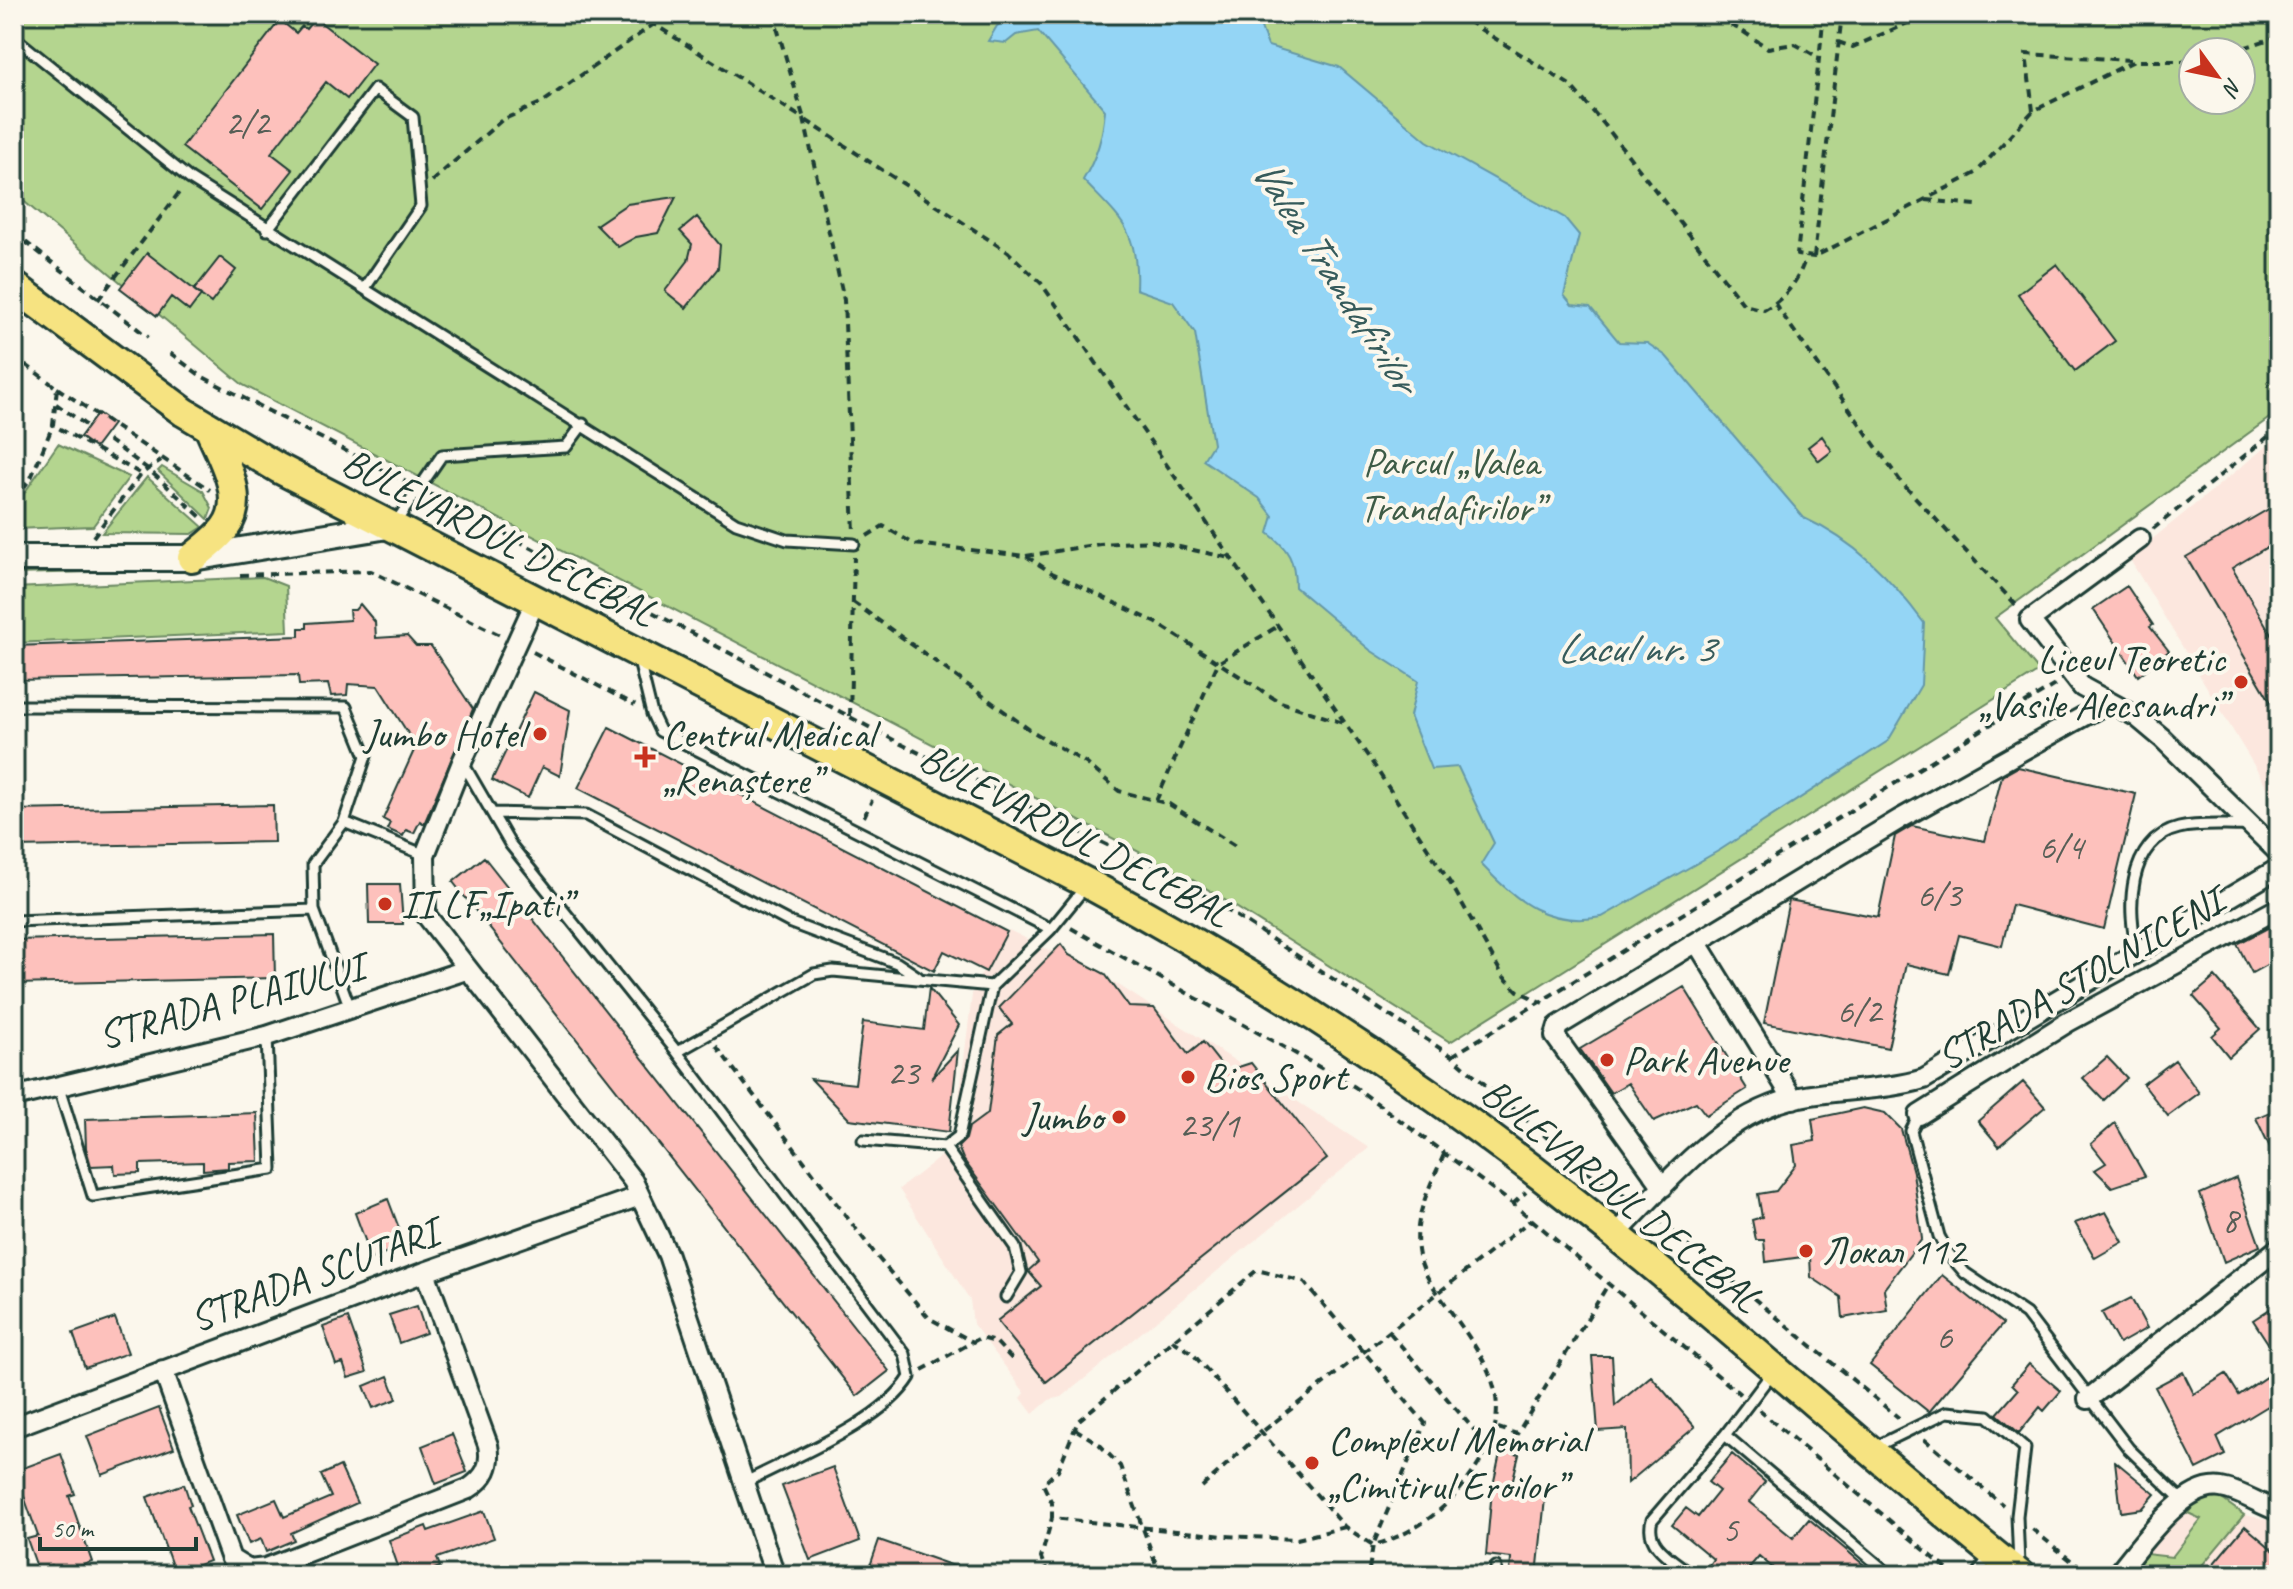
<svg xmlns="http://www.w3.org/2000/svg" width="2293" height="1589" viewBox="0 0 2293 1589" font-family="Caveat,sans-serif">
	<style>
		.built { fill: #fce7de }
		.green { fill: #b4d58f; stroke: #6a8962; stroke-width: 2; fill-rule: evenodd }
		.water { fill: #94d5f5; stroke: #6598a8; stroke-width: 2 }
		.building { fill: #fdc1bc; stroke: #1f3d34; stroke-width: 2 }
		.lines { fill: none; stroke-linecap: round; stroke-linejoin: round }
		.lane-casing { stroke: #1f3d34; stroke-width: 15 }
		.street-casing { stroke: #1f3d34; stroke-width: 24 }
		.secondary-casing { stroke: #1f3d34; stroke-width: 30 }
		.primary-casing { stroke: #1f3d34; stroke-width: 34 }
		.path { stroke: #1f3d34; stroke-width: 4; stroke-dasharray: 8 6; stroke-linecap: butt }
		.lane { stroke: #fbf7ec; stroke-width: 9 }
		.street { stroke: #fbf7ec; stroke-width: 18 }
		.secondary { stroke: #fbf7ec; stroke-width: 24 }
		.primary { stroke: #f6e381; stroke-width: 28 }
		.poi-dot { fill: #c8321e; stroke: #fbf7ec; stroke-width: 3 }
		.labels { text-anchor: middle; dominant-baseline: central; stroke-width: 8; stroke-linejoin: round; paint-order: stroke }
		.number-label { font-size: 36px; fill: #565e56 }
		.park-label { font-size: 40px; fill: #3d5b46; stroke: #fbf7ec }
		.street-label { font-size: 40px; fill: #1f3d34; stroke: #fbf7ec }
		.poi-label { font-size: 40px; fill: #1f3d34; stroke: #fbf7ec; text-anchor: start }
		.water-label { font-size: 42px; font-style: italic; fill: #365b5b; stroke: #fbf7ec }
	</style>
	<rect width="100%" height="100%" fill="#fbf7ec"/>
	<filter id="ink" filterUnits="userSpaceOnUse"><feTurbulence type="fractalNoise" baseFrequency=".0125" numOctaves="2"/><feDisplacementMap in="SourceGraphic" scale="16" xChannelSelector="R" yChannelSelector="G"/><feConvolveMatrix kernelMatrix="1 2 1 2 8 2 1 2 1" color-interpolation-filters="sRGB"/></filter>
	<g filter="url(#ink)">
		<path class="built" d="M2279,436V807L2129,558Z
			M1009,930L1120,986L1369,1148L1062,1397L1049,1400L1033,1414L1021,1398L1025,1393L973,1324L970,1300L899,1189L953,1147L973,987Z
			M2219,1497L2244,1515L2279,1522V1575H2125L2195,1498Z"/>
		<path class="green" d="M14,14H2279V411L1995,618L2039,671L1450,1042L1193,880L243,385L14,193ZM2193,52H2241V100H2193Z
			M58,444L129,477L93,526L14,529V508Z
			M162,467L203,491L212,508L208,519L158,471Z
			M147,477L203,527L192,534L102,533Z
			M92,566V572L14,574V568Z
			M263,577L286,586L288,631L14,643V588Z
			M2201,1496L2219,1497L2244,1515L2194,1575H2129L2146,1554L2172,1557L2201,1519L2188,1513Z"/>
		<path class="water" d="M1016,14H1256L1268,46L1339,67L1427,141L1565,218L1579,235L1564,295L1572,305L1590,307L1619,342L1647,343L1666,356L1804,518C1855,541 1891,578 1924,623L1921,685L1888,741L1720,850L1602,917C1547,927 1517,902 1481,864L1494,843L1458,767L1431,769L1410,716L1418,681L1370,650L1295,587C1295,561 1289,549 1268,533L1273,516L1259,498L1203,460L1213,444L1195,333L1173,302L1136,289C1139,230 1121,220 1083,180C1097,157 1103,136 1105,110L1038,31L1016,35L1006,43L988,41L997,26Z"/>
		<path class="building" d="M315,18L374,64L347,99L326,82L271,153L293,170L262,209L182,147L280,20L296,33L302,26L306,29Z
			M676,197L658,233L636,237L618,247L596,225L627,204Z
			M697,217L720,245L718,268L686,308L665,291L688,261L692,244L680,231Z
			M147,253L201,295L189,311L171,297L157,316L120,288Z
			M220,257L236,270L211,303L194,290Z
			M2057,264L2115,341L2075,371L2018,294Z
			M98,413L113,424L95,448L80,437Z
			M1822,436L1832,451L1819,461L1808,447Z
			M2279,503V540L2232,568L2279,647V716L2186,557Z
			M2127,586L2153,625L2150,627L2169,651L2138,676L2093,609Z
			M360,604L375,622L376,638L407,636L416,646H431L473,709L424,824L420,821L414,833L406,830L403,836L387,829L390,823L383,819L416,746L378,686L348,684L347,695L331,696L328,684L299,685L298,675L14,680V646L299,636V628H307V623L350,620L349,610H355Z
			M534,692L570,710L560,776L542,767L528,798L492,780Z
			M609,727L1007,932L986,972L944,951L934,971L578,788Z
			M2018,767L2136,794L2104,929L2012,905L2002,946L1959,935L1949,974L1906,964L1888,1048L1764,1023L1789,900L1878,917L1895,836L1912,826L1985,841L2002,776Z
			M273,805L274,842L14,847V810Z
			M484,857L889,1371L857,1396L453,882Z
			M368,884H400L403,924H369Z
			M2279,922V958L2252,973L2237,944Z
			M274,934L275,978L14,984V940Z
			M1061,944L1069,955L1105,974L1129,1007L1154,1008L1188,1054L1203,1042L1226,1071L1251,1063L1327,1159L1046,1382L997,1321L1041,1286L1028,1271L1038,1262L963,1159L958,1147L966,1139L969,1127L988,1113L998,1035L1012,1024L999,1008Z
			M2215,977L2260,1029L2229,1057L2212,1036L2221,1028L2193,996Z
			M1684,987L1747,1089L1706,1115L1696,1102L1654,1121L1628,1083L1611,1093L1580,1049Z
			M929,988L959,1025L931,1079L958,1050L949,1132L849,1119L811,1079L855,1084L863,1022L924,1030Z
			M2107,1057L2127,1078L2104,1100L2083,1078Z
			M2175,1060L2199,1093L2168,1116L2143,1084Z
			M2023,1082L2045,1107L1999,1146L1978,1121Z
			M1863,1108L1885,1113L1901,1129L1913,1172L1922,1239L1884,1289L1887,1310L1843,1318L1841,1297L1811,1277L1810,1256L1766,1262L1764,1240H1756L1752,1220L1762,1217L1758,1194L1776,1191L1796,1165L1793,1145L1815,1141L1812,1119Z
			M2279,1108V1166L2256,1118Z
			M257,1113L259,1161L228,1162V1168L203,1170V1162L140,1164V1173L115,1174L114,1165L91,1166L86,1148L85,1119Z
			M2115,1123L2145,1176L2112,1187L2095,1170L2106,1163L2091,1144Z
			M2236,1178L2260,1246L2224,1262L2200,1194Z
			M388,1199L405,1244L372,1259L355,1213Z
			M2106,1212L2123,1242L2095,1258L2075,1223Z
			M1942,1275L2003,1324L1929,1412L1870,1365Z
			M2131,1298L2147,1328L2119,1344L2102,1313Z
			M417,1306L426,1333L399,1343L389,1315Z
			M2270,1309L2279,1324V1360L2253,1320Z
			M115,1318L128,1353L85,1368L73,1333Z
			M348,1318L367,1372L348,1378L343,1363L336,1365L323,1327Z
			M1592,1356H1612L1615,1406L1651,1376L1695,1427L1628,1483L1627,1429L1598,1431Z
			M2029,1364L2061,1391L2044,1411L2040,1407L2019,1433L1997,1414L2018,1390L2012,1384Z
			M2279,1368V1422L2268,1406L2217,1437L2225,1455L2197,1469L2155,1387L2183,1372L2194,1394L2226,1374L2239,1395Z
			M388,1376L397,1399L373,1408L364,1386Z
			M159,1408L174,1448L102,1475L87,1436Z
			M452,1434L467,1472L436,1484L422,1446Z
			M1501,1449L1519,1455L1512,1483L1546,1489L1537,1575L1510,1573L1511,1558L1486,1555L1492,1490Z
			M61,1454L75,1494L69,1496L92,1562L54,1575L51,1565L38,1570L27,1539L38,1536L15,1471Z
			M1732,1454L1765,1482L1749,1502L1793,1538L1809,1519L1876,1575H1781L1759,1556L1743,1575H1702L1713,1559L1672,1525L1686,1508L1698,1517L1719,1491L1708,1482Z
			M2115,1461L2155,1494L2142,1509L2121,1512Z
			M340,1466L357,1503L291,1533L294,1540L266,1552L261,1539L249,1544L237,1515L276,1499L284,1517L331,1497L321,1475Z
			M833,1467L860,1541L810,1560L782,1486Z
			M184,1484L191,1505L188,1506L209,1561L175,1574L147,1497Z
			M484,1511L494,1538L437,1558L440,1567L417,1575H401L389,1540L426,1526L428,1531Z
			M2245,1526L2279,1555V1575H2204Z
			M879,1540L971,1572V1575H867Z"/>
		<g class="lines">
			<defs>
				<path id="lane" d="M14,37L190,179L736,523L787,540L854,544
					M267,230L375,89L413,117L421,206L365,288
					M396,522L442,455L566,447L583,424
					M639,661L652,714L660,731L1051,929
					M14,706L346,707L366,756L344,822
					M463,763L510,844L677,1052L905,1354L910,1377C882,1423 793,1457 744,1483
					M492,813L586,815L791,923L897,963L918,977
					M314,910L350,1008
					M14,921L314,910L313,864L344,822L425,855
					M2138,951C2126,911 2127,840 2179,828C2200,823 2226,826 2248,825
					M677,1052L814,974L833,971L992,986L1051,929L1086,886
					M58,1085L93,1196L272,1169L267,1036
					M1919,1115L1911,1131L1939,1236L1948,1253L1965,1273L2026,1314L2129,1449L2182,1500
					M863,1140L945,1147L959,1136L992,986
					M945,1147L1015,1247L1021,1272L1006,1297
					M1725,1435L1890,1575
					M1873,1448L1947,1412L1988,1416L2025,1448L2017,1516L2019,1565
					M1496,1575V1567
					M1692,1575C1674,1560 1644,1546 1652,1520L1725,1435L1772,1373
					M1976,1575L1991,1555"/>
				<path id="street" d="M2140,539L2030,620L2082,687L2137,717L2162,738L2279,853
					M535,602L462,762L425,855L426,915L633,1181L668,1255L775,1575
					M1697,943L1793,1099
					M14,1097L267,1036L466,970
					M1919,1115L2068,1022L2279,908
					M1663,1187L1555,1036L1558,1026L1900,819L2109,702
					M1614,1236C1666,1185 1717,1118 1791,1099C1835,1088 1881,1092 1924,1079L2279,868
					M163,1370L231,1559L249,1570L266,1568L468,1489C485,1478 492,1466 488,1445L425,1272
					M2088,1399L2279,1248
					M14,1427L425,1272L640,1196
					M2116,1575C2139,1548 2183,1482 2221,1488C2241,1491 2260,1505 2279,1511"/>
				<path id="secondary" d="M14,558H192L394,525"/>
				<path id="primary" d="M14,286L184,412L278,468L1087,883C1253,972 1411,1074 1559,1190C1717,1313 1863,1450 2020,1575
					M192,558C203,549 217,539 225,528C248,498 221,457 209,427"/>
			</defs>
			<use href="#lane" class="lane-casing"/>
			<use href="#street" class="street-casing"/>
			<use href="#secondary" class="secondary-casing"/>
			<use href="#primary" class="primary-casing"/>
			<path class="path" d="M638,14L804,119L844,300L854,532
				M773,14L804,119L1008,252L1041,283L1374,765L1454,889L1503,976L1518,991L1543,1003
				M1456,14L1570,85L1604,124L1744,305L1764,310C1786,298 1798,281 1806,257
				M1705,14L1739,29L1768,48L1795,44L1818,57
				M1824,14L1797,255L1814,257L1976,173L2033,111L2134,61H2193
				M1838,42L1853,47L1928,14
				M2231,52L2279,36
				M2033,111L2026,54L2130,60
				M432,181L502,120L543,102L654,24
				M1926,200L1976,205
				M14,233L148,337
				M1814,257L1842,14
				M98,300L181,190
				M1775,304L1901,482L2018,607
				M170,353L201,376L408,483
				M14,356L57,388L53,425L141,474
				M57,388L210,490
				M56,404L87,426
				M108,440L148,469L202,518
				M430,494L901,744L1185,883L1452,1056L1586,1171L1626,1196
				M14,500L31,478L53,425
				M2153,529L2279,428
				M867,536L883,526L914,544L1026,556L1052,573L1157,623L1278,701L1346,724
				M93,537L141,474L161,460
				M1026,556L1100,544L1152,541L1230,558
				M2279,556V559
				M240,575L371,571L500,635
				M853,602L1030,730L1086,763L1119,791L1169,804L1237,847
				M533,652L635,705
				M850,716L854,557
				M1156,801L1218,663L1278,626
				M864,817L872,800
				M1071,928L1355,1087L1513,1204L1740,1394
				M716,1046L879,1259L929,1318L973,1342
				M1452,1056L2058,683
				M1513,1204L1526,1192
				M1656,1218L1899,1418
				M1390,1333L1489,1447
				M1172,1340L1192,1353L1345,1527L1373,1545C1410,1536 1443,1512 1466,1482C1520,1412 1496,1373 1449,1309C1436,1290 1421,1273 1418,1250C1413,1216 1432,1182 1445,1152
				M922,1370L980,1338L996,1342L1012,1359
				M1759,1410L1954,1575
				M1498,1428L1517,1434L1609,1283
				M1075,1429L1099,1444L1120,1466L1160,1575
				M1924,1439L2003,1505
				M1202,1487L1262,1432L1532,1219
				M1345,1527L1297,1539L1224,1536L1052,1518V1503L1043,1484L1058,1470L1078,1421L1257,1270L1304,1282L1425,1423L1373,1545L1368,1575
				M2032,1529L2089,1575
				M1048,1575L1041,1558L1052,1518"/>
			<use href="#lane" class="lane"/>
			<use href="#street" class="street"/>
			<use href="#secondary" class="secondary"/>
			<use href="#primary" class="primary"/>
		</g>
	</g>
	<g class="poi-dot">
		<circle cx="2241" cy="682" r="8"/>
		<circle cx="540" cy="734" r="8"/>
		<path d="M641 745h8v8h8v8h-8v8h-8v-8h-8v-8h8z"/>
		<circle cx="385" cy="904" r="8"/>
		<circle cx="1607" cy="1060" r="8"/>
		<circle cx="1188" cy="1077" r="8"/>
		<circle cx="1119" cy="1117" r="8"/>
		<circle cx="1806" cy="1251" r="8"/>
		<circle cx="1312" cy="1463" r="8"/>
	</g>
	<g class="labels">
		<g class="number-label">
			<text x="247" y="123">2/2</text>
			<text x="2061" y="847">6/4</text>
			<text x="1939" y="895">6/3</text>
			<text x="1859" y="1011">6/2</text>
			<text x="903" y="1073">23</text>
			<text x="1209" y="1125">23/1</text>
			<text x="2230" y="1220">8</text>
			<text x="1944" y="1337">6</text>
			<text x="1730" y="1530">5</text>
		</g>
		<g class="park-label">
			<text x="1451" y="462">Parcul „Valea<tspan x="1451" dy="46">Trandafirilor”</tspan></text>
		</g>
		<g class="street-label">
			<text transform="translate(499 537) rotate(27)">BULEVARDUL DECEBAL</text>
			<text transform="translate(1075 835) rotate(28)">BULEVARDUL DECEBAL</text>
			<text transform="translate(2080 979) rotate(-30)">STRADA STOLNICENI</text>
			<text transform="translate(231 1001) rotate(-15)">STRADA PLAIULUI</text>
			<text transform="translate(1621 1195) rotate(39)">BULEVARDUL DECEBAL</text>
			<text transform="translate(314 1275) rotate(-20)">STRADA SCUTARI</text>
		</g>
		<g class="poi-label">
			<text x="2225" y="659" text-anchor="end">Liceul Teoretic<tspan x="2225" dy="46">„Vasile Alecsandri”</tspan></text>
			<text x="524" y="734" text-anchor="end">Jumbo Hotel</text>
			<text x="663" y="734">Centrul Medical<tspan x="663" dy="46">„Renaștere”</tspan></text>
			<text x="401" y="904">II LF„Ipati”</text>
			<text x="1623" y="1060">Park Avenue</text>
			<text x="1204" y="1077">Bios Sport</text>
			<text x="1103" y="1117" text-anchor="end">Jumbo</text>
			<text x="1822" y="1251">Локал 112</text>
			<text x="1328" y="1440">Complexul Memorial<tspan x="1328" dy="46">„Cimitirul Eroilor”</tspan></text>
		</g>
		<g class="water-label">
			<text transform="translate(1335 275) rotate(57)">Valea Trandafirilor</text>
			<text x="1635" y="648">Lacul nr. 3</text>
		</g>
	</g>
	<rect width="2293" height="1589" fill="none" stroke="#fbf7ec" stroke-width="48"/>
	<rect x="24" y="24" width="2245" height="1541" fill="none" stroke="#1f3d34" stroke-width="3" filter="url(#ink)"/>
	<g transform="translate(2217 76) rotate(123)"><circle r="38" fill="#fbf7ec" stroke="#a3ada2" stroke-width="2"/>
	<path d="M0-6L14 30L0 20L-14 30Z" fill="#c8321e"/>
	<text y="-12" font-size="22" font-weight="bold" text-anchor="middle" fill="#1f3d34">N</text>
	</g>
	<path d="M40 1537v12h156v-12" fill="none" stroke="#1f3d34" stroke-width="4"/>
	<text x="52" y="1537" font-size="24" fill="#1f3d34" stroke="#fbf7ec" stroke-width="6" paint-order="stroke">50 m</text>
</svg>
